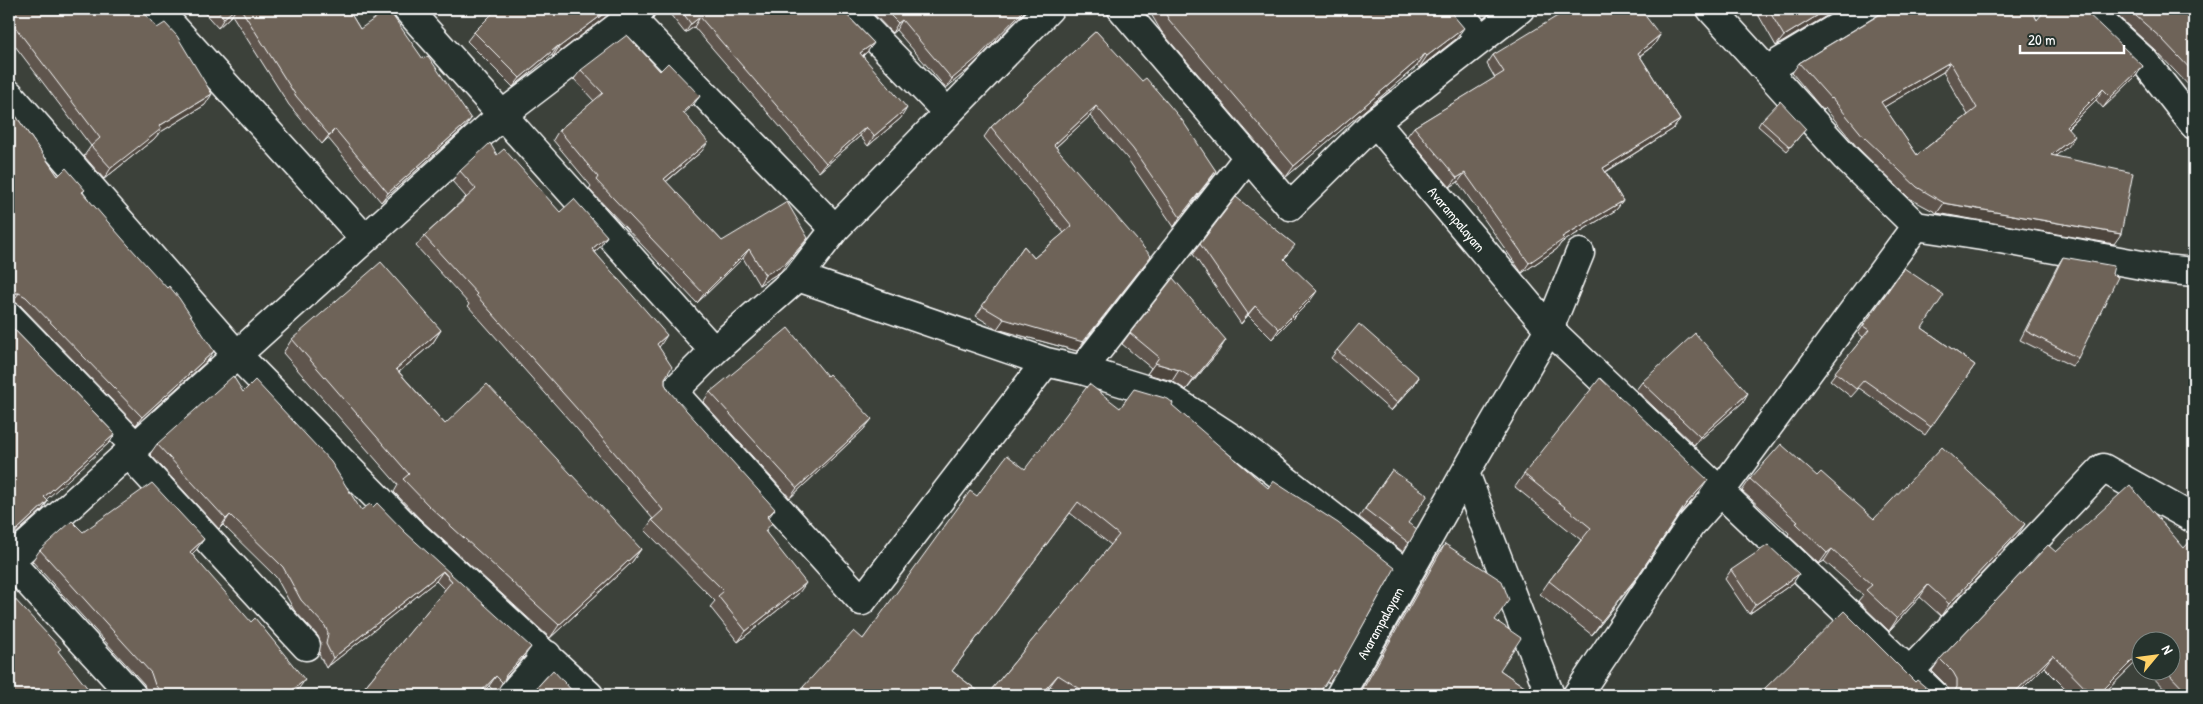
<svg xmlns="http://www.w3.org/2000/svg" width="2203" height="704" viewBox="0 0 2203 704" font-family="'Patrick Hand',sans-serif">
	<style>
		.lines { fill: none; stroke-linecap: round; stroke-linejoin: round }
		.minor-casing { stroke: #fff; stroke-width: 31 }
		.minor { stroke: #26332d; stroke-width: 28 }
		.wall { fill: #5f554d; stroke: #fff; fill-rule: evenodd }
		.shaded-wall { fill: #4d453e; stroke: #fff }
		.building { fill: #6e6359; stroke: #fff; fill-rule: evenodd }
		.labels { text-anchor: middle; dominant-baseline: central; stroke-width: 4.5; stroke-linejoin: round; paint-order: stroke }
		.street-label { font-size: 14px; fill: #fff; stroke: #26332d }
	</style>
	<rect width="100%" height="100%" fill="#3c413a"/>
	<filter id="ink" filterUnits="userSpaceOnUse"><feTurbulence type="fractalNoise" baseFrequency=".02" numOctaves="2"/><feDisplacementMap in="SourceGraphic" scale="10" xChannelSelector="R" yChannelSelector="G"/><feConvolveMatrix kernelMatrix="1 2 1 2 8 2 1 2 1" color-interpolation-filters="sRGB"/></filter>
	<g filter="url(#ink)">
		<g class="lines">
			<defs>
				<path id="minor" d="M157,9L365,239
					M407,9L714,351
					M622,9L835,229
					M847,9L948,113
					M1049,9L835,229L798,277L1046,362L1082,370L1167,396L1233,439L1406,574
					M1122,9L1290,206L1375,122
					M1455,9L1482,39
					M1520,9L1375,122L1549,329L1465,473L1550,695
					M1711,9L1846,158L1916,226L1995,238L2163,269L2194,272
					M2087,9L2144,61L2194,125
					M1767,70L1868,9
					M9,94L236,354L409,530L589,695
					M1580,253L1549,329L1934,695
					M798,277L714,351L673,392L862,601L1046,362
					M9,316L135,446
					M1082,370L1248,157
					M128,453L306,646
					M9,561L502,115L641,9
					M9,561L132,695
					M1910,671L2103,468L2194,519
					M511,695L547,655
					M1340,695L1465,473
					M1577,695L1690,526L1720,492L1916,226"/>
			</defs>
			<use href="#minor" class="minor-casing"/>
			<use href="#minor" class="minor"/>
		</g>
		<path class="wall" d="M9,9L205,105L159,133L154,139L104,179L84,156L91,146L9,38Z
			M201,9H348L360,29L464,128L381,202L328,138L322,144L289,105L232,15L218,28Z
			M666,9H841L874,43L867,52L863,56L901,118L868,146L860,136L819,172L694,27L685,33Z
			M869,9H1027L970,68L946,88L896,30L892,33Z
			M1148,9H1448L1456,39L1419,68L1417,66L1286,177L1161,31Z
			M1755,9H1838L1776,46Z
			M1883,9H2031L2037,20L2143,66L2136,76L2103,108L2096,100L2068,128L2067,147L2055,156L2114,244L1937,213L1909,198L1857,147L1825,108L1823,110L1792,73L1799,63L1883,12ZM1943,72L1968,115L1917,155L1884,107Z
			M2110,9H2194V91L2155,50Z
			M1582,10L1660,35L1654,45L1640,56L1680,120L1673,129L1606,172L1623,201L1616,210L1561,243L1557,249L1522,273L1458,182L1450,187L1407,136L1414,127L1495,78L1487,64L1493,55Z
			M608,15L553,57L552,55L513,87L467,41L474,32Z
			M1096,31L1216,171L1174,227L1127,158L1090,116L1056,147L1144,265L1077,351L997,329L976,316L1024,246L1034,258L1064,233L984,137L991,127Z
			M581,70L660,71L700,96L693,105L684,113L702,151L666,182L722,241L801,247L780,272L759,285L743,258L697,303L589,189L591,186L553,140L559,130L594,101L574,79Z
			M9,106L58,176L85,190L83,192L208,360L136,425L20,305L13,301H9Z
			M1761,121L1806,129L1787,151L1758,126Z
			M497,155L560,212L607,236L600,247L595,252L659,347L665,378V384L669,391L768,519L766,532L799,593L738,642L710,607L715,601L645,530L653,519L577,429L468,306L469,304L416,246L424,236L466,197L452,181L460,171Z
			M1200,244L1288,255L1284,259L1310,301L1272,339L1248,315L1241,324L1193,254Z
			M2063,257L2078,358L2072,366L2020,340L2058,265Z
			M1904,268L1922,328L1975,365L1925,435L1859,388L1851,397L1830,380L1863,337L1858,333Z
			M9,324L115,434L110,442L46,499L48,501L42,510L11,538L9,536Z
			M441,330L432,344L399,372L445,424L641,549L632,562L550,638L420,519L394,492L398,485L283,353L292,339Z
			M1130,333L1219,351L1186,390L1172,381L1147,374L1151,368L1122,344Z
			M1337,350L1419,377L1414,385L1391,411L1331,358Z
			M827,376L864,429L790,498L703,402L710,392Z
			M1642,382L1743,402L1694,445L1636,390Z
			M243,392L361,510L373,507L405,532L524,657L504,679L496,693L489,686L480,695H358L445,590L436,581L326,668L319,654L321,643L318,636L294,610L276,577L223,525L219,529L150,454L157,444Z
			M1172,405L1337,672L1329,683L1327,682L1317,695H1064L1050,686L1042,695H987L1111,545L1070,513L952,671L983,695H797L803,687L863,639L977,496L1025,469L1120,408Z
			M1392,470L1408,523L1409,543L1403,552L1359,517Z
			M1524,474L1699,493L1679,515L1630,587L1592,635L1540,594L1549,581L1581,540L1515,487Z
			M1817,476L1874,519L2017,536L1941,616L1920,597L1889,631L1858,601L1863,595L1824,561L1819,564L1788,535L1789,533L1742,491L1750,479Z
			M83,532L204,539L196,550L192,554L297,691L292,695H147L144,684L32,561L40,550Z
			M1445,544L1495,620L1500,670L1536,695H1358L1437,555Z
			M2048,545L2194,695H2170L2148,672H2170L2140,642V663L2138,660L2102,695H2072L2044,667L2016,695H1949V691L1945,684L1932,671L1940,659Z
			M1731,570L1799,574L1793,583L1749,614L1725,579Z"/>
		<path class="shaded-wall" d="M235,9H236L232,15L218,28L224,18Z
			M610,9H612L608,15L553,57L559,47Z
			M1025,9H1027L970,68L946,88L952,79Z
			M1828,9H1838L1776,46L1784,36Z
			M700,17L694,27L685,33L691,24Z
			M902,20L896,30L892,33L898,23Z
			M1464,28L1456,39L1419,68L1427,56Z
			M1660,35L1654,45L1631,62L1638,53Z
			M874,43L867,52L854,62L860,53Z
			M558,46L552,55L513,87L520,78Z
			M1425,54L1417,66L1286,177L1294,166Z
			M1950,62L1943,72L1874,113L1881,102Z
			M2143,66L2136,76L2103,108L2111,97Z
			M2103,89L2096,100L2059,136L2066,126Z
			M212,94L205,105L159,133L154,139L104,179L111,168L159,126Z
			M700,96L693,105L676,121L683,112Z
			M1096,106L1090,116L1048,154L1054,145Z
			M907,108L901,118L868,146L874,136Z
			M471,119L464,128L381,202L388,193Z
			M1680,120L1673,129L1597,177L1603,168Z
			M866,127L860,136L819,172L826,163Z
			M335,129L328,138L322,144L329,135Z
			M2075,136L2067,147L2044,165L2051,155Z
			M708,142L702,151L657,189L664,179Z
			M1216,171L1210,180L1174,227L1180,217Z
			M1465,173L1458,182L1450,187L1457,178Z
			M1623,201L1616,210L1561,243L1557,249L1522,273L1529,263L1562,237Z
			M1944,203L2121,234L2114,244L1937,213Z
			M607,236L600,247L585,260L592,249Z
			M808,238L801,247L780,272L759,285L765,275Z
			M749,249L743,258L697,303L704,294Z
			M1151,256L1077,351L997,329L1004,319Z
			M1317,291L1310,301L1272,339L1279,329Z
			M11,293H19L13,301H9V294Z
			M1255,306L1241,324L1248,314Z
			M441,330L432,344L387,382L396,369Z
			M667,335L660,346L650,355L657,344Z
			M1226,340L1219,351L1186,390L1194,379Z
			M214,351L208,360L136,425L142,417Z
			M1155,363L1179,370L1172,381L1147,374Z
			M1419,377L1414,385L1391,411L1397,403Z
			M1748,393L1743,402L1694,445L1700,437Z
			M872,419L864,429L790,498L797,488Z
			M115,434L110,442L39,506L44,497Z
			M1708,480L1699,493L1677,517L1686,504Z
			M48,501L42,510L11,538L17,530Z
			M775,509L767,520V517Z
			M230,515L223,525L219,529L226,519Z
			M2025,524L2017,536L1941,616L1949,604Z
			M204,539L196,550L183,563L190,552Z
			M641,549L632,562L550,638L559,625Z
			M1832,549L1824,561L1819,564L1827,553Z
			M443,571L436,581L326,668L333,658Z
			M1639,574L1630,587L1592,635L1601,622Z
			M1799,574L1793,583L1749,614L1755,605Z
			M806,583L799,593L738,642L746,631Z
			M1928,585L1920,597L1889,631L1897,619Z
			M531,647L524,657L502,682L506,675Z
			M2140,653V656L2138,660L2102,695H2098Z
			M2053,655L2044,667L2016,695H2012Z
			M1058,675L1050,686L1042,695H1040Z
			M496,676L489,686L480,695H478Z
			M305,680L297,691L292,695H286Z"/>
		<path class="building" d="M9,9H141L157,28L165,23L177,36L212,94L159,126L161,129L111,168L91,146L100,138L9,19Z
			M216,9H235L224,18Z
			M241,9H348L360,29L388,9L423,59L428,56L471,119L388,193L335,129L329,135L296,96Z
			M497,9H610L559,47L558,46L520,78L474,32Z
			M680,9H841L874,43L860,53L907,108L874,136L866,127L826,163L700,17L691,24Z
			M884,9H1025L977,58L952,79L902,20L898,23Z
			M1163,9H1448L1464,28L1427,56L1425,54L1294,166L1169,20Z
			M1569,9H1582V10L1584,9H1640L1660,35L1638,53L1680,120L1603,168L1623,201L1562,237L1564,239L1529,263L1465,173L1457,178L1414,127L1504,72L1493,55Z
			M1768,9H1828L1784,36Z
			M1886,9H2031L2037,20L2046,9H2083L2143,66L2111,97L2103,89L2066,126L2075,136L2051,155L2133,173L2121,234L1944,203L1917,187L1864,137L1832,98L1831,99L1799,63L1884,12ZM1950,62L1977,108L1917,155L1881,102Z
			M2128,9H2194V73L2162,39Z
			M1096,31L1142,81L1146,78L1182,120L1216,171L1180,217L1133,149L1096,106L1054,145L1151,256L1083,342L1004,319L982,306L1024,246L1034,258L1072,226L991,127Z
			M627,35L660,71L668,63L700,96L683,112L708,142L664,179L722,241L787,202L808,238L786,263L765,275L749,249L704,294L596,180L598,177L559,130L603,93L581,70Z
			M1780,101L1806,129L1790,147L1761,121Z
			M9,106L58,176L66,168L85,190L82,192L128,245L167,288L169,286L179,298L214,351L142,417L26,297L19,293H11L9,294Z
			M490,143L497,155L504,149L560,212L574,199L607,236L592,249L667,335L657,344L672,367L665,378V384L669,391L775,509L767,517L772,523L765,531L806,583L746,631L718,596L724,591L652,520L663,510L585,418L476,295L477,294L424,236L476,189L460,171Z
			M1236,197L1295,245L1284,259L1317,291L1279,329L1255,306L1248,314L1200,244Z
			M2063,257L2114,266L2112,274L2118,277L2078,358L2026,331Z
			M381,262L441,330L396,369L445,424L487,384L641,549L559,625L429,506L403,479L409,474L292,339Z
			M1904,268L1944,295L1922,328L1975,365L1931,427L1864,380L1856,389L1835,372L1869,330L1863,326Z
			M1173,278L1226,340L1194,379L1179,370L1155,363L1159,357L1130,333Z
			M9,324L115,434L44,497L48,501L17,530L9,522Z
			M1359,324L1419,377L1397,403L1337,350Z
			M788,328L827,376L829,374L872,419L797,488L710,392Z
			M1695,333L1748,393L1700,437L1642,382Z
			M233,376L243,392L255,380L331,462L361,510L370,504L373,507L377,503L405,532L531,647L506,675L503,683L496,676L478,695H358L452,581L443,571L333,658L326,644L328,633L325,626L301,600L283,567L230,515L226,519L157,444Z
			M1600,378L1708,480L1686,504L1639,574L1601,622L1549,581L1591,528L1524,474Z
			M1089,384L1120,408L1134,389L1168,399L1173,403L1172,405L1268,488L1273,481L1338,523L1395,568L1337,672L1334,670L1320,692L1315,689L1310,695H1090L1058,675L1040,695H987L1119,535L1078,502L952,671L983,695H812L803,687L854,631L863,639L970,491L977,496L1007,455L1025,469Z
			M1781,444L1817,476L1821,472L1874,519L1942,447L2025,524L1949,604L1928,585L1897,619L1866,590L1872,585L1832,549L1827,553L1796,523L1798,522L1750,479Z
			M1392,470L1428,495L1408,523L1417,529L1409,543L1365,509Z
			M152,483L204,539L190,552L251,622L255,618L305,680L286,695H164L155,685L151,673L40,550L72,521L83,532Z
			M2130,485L2184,548L2194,537V695H2189L2167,672H2170V642H2140V653L2098,695H2092L2053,655L2012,695H1951L1954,693L1957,687V679L1953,672L1940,659L2048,545L2056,552Z
			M1445,544L1502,581L1509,600L1495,620L1521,638L1500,670L1536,695H1372L1363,689Z
			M1768,545L1799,574L1755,605L1731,570Z
			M11,595L61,649L58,651L93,695H9V597Z
			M1844,611L1915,682L1917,680L1935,695H1764L1761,692Z
			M553,670L576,695H530Z"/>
	</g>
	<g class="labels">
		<g class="street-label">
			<text transform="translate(1457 219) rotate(50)">Avarampalayam</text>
			<text transform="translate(1380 623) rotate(-61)">Avarampalayam</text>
		</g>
	</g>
	<rect width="2203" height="704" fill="none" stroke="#26332d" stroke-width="30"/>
	<rect x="15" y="15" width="2173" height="674" fill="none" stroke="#fff" stroke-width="2" filter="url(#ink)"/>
	<g transform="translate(2156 656) rotate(61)"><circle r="24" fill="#26332d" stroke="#7d8581"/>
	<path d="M0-4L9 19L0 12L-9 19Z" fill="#ffd166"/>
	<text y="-8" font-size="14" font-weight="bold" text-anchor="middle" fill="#ffffff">N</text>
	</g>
	<path d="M2020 45v8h104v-8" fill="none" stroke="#ffffff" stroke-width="2.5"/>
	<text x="2028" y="45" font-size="15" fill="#ffffff" stroke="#26332d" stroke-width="4" paint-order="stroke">20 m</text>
</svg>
